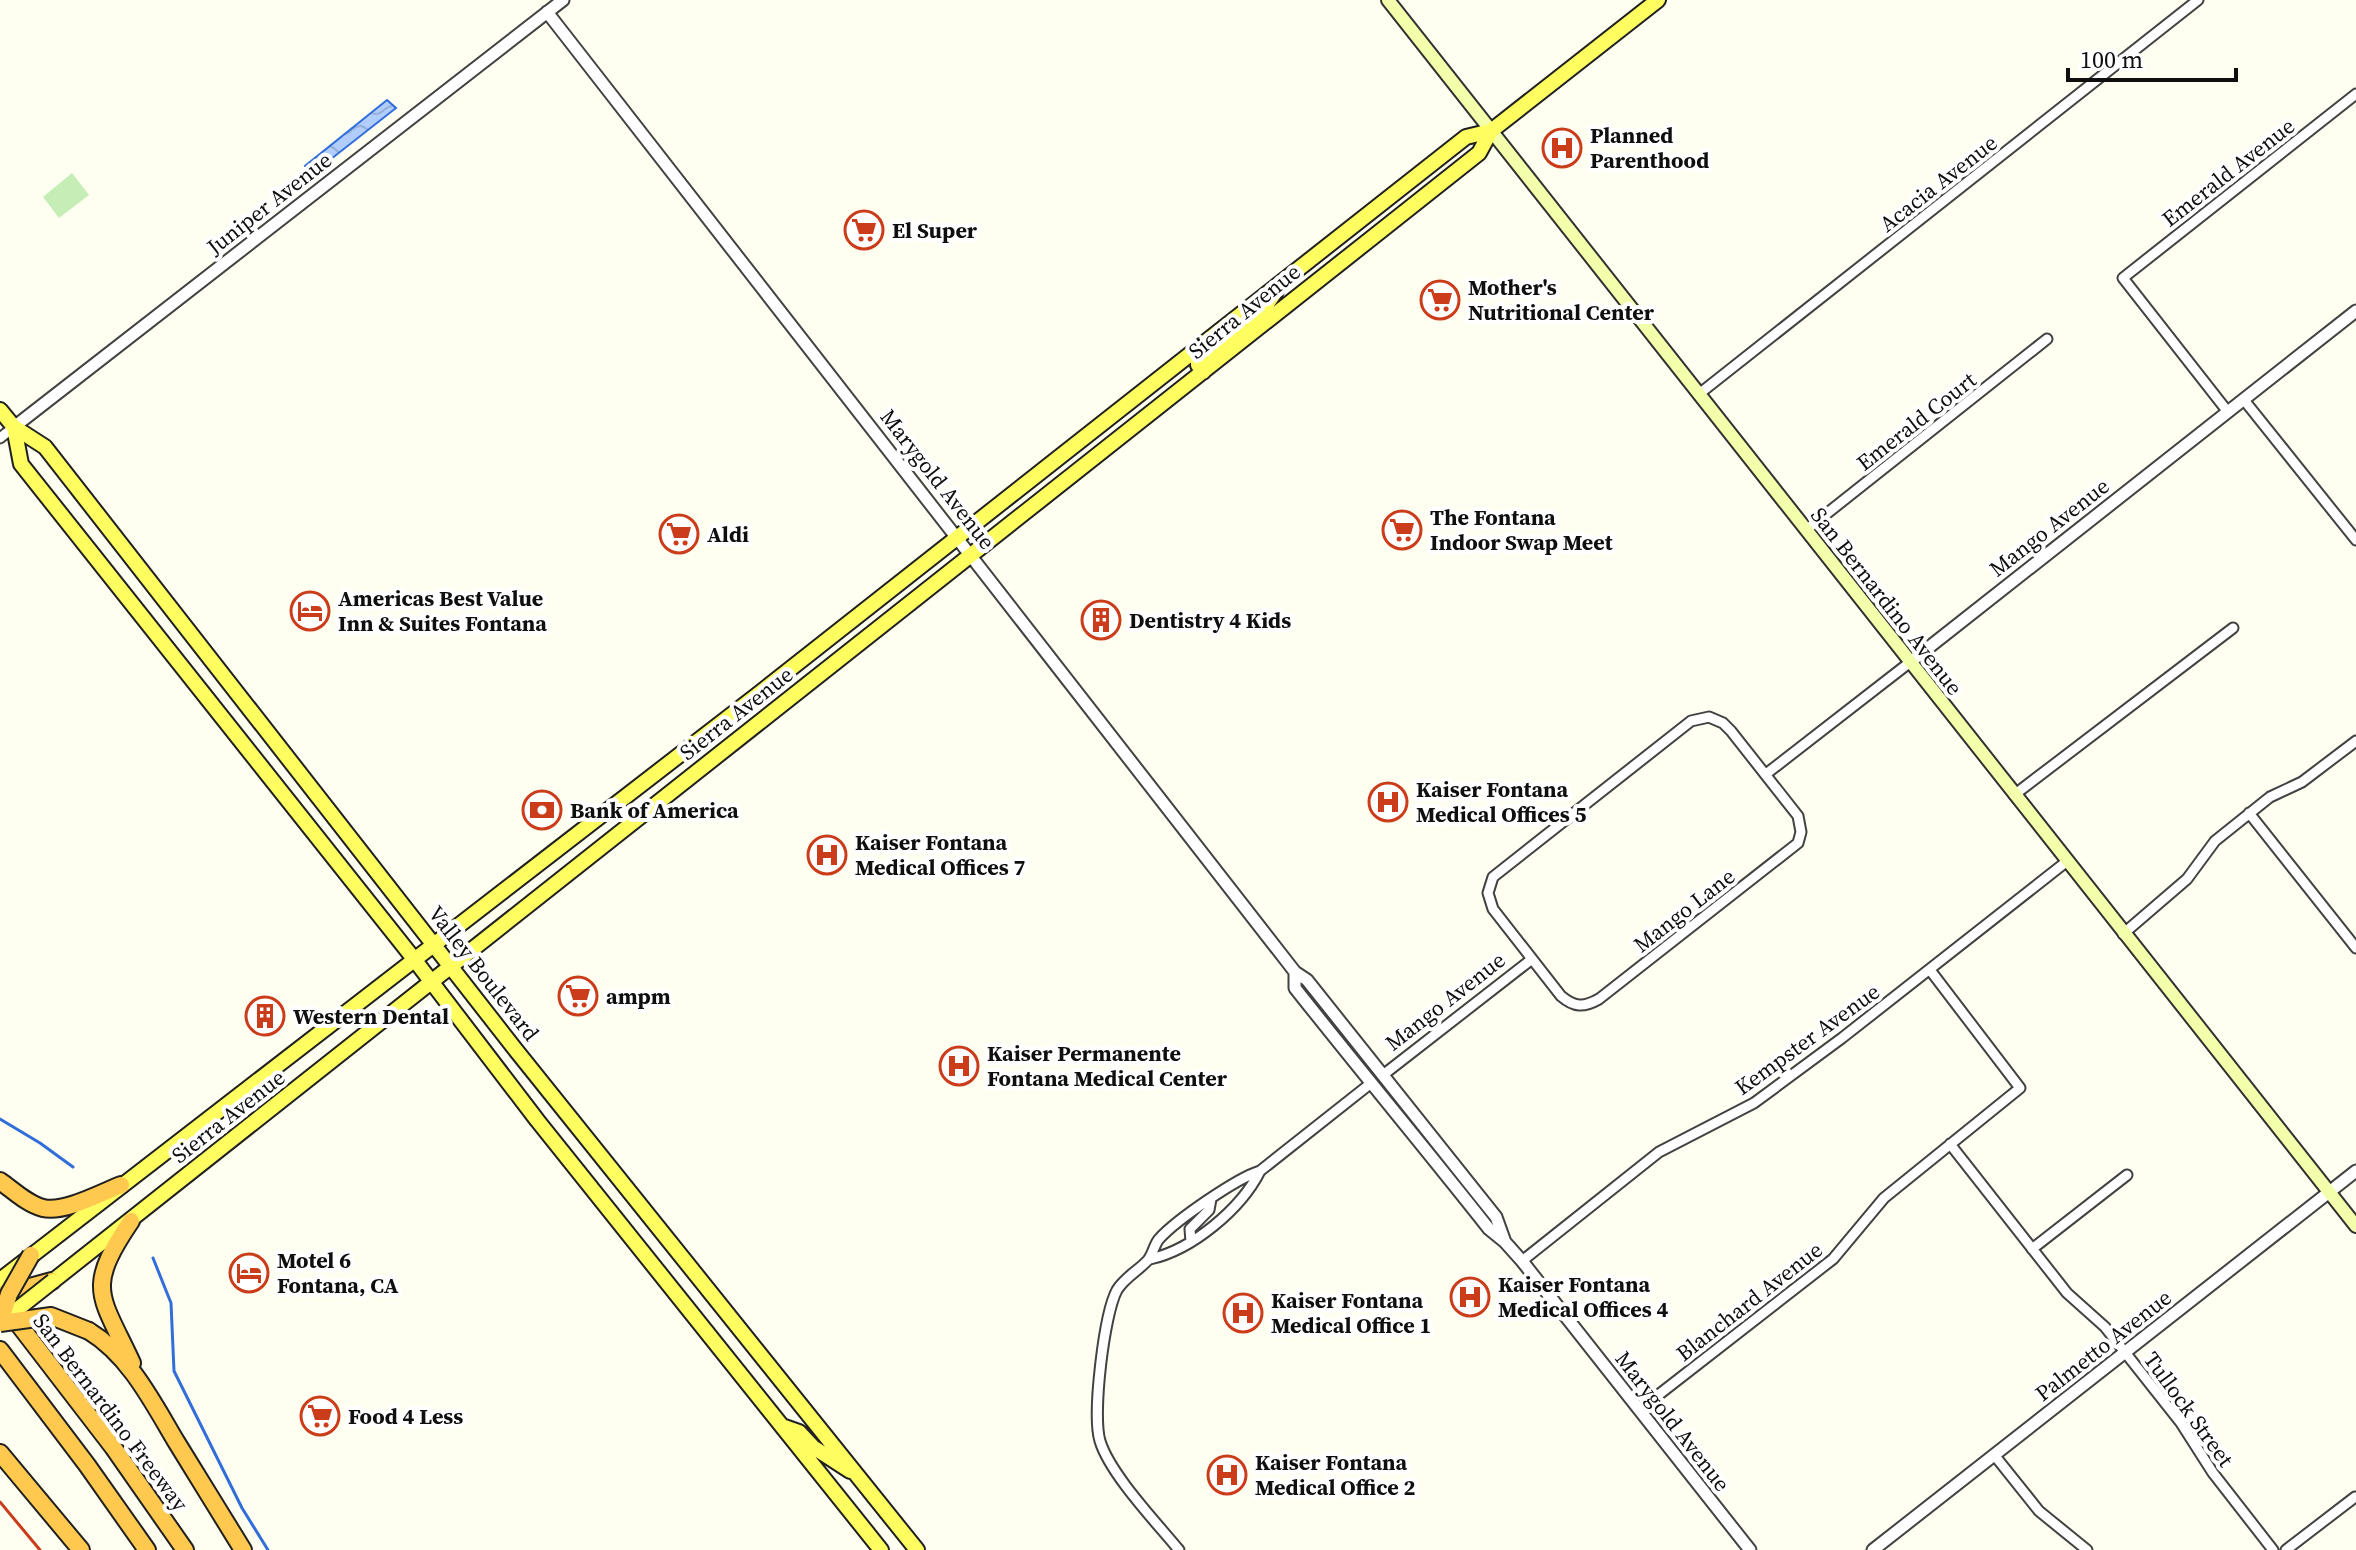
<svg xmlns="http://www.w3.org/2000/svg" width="2356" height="1550" viewBox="0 0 2356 1550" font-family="'Source Serif 4',serif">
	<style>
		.green { fill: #c6edb6 }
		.water { fill: url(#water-waves); stroke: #316ed9; stroke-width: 2 }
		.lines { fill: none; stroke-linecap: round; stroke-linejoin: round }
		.stream { stroke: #316ed9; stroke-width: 3 }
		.minor-casing { stroke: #424242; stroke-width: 13 }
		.tertiary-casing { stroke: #424242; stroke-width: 15 }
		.secondary-casing { stroke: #313131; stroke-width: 16 }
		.primary-casing { stroke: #202020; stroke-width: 18 }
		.motorway-casing { stroke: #202020; stroke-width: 20 }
		.minor { stroke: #fff; stroke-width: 9 }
		.tertiary { stroke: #fff; stroke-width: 11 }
		.secondary { stroke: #f4ffac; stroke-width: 12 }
		.primary { stroke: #fffe61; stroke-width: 14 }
		.motorway { stroke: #ffc94f; stroke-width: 16 }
		.rail { stroke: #cb3c1a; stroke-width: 3 }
		.primary-bridge-casing { stroke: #202020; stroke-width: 18; stroke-linecap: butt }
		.motorway-bridge-casing { stroke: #202020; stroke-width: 20; stroke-linecap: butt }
		.primary-bridge { stroke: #fffe61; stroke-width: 14 }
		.motorway-bridge { stroke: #ffc94f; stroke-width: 16 }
		.labels { text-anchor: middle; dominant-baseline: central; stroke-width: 8; stroke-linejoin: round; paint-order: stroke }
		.poi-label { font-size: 22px; font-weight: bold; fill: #0f0f0f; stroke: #fff; text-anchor: start }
		.street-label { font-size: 22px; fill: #0f0f0f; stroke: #fff }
	</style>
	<defs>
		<pattern id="water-waves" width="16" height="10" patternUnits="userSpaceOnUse" patternTransform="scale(2)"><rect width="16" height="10" fill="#b0cdfb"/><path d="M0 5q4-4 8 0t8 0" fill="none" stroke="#96afd6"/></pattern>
	</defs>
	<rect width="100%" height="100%" fill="#fefff1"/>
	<path class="green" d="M72,173L89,195L59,218L43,197Z"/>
	<path class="water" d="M387,100L396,108L312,174L305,166Z"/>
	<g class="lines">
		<path class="stream" d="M0,1119L40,1143L73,1167
			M153,1258L171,1303L174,1371L242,1508L268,1550"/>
		<defs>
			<path id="minor" d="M1699,394L2198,0
				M2244,400L2356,540
				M2228,412L2123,278L2356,94
				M0,438L14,427
				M1806,530L2047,339
				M1709,717L1723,723L1731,731L1798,816L1801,832L1798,843L1599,999C1583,1008 1574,1007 1561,996L1493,909L1488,893L1493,877L1691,721Z
				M1766,774L1909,663
				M2014,795L2233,628
				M2249,813L2356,948
				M2123,934L2187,879L2215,841L2270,797L2302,782L2356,741
				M1383,1075L1532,959
				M1950,1144L2067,1293L2105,1327L2181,1423L2213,1473L2273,1550
				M1191,1242L1190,1229L1209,1210L1211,1199
				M2032,1249L2127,1175
				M1150,1259C1192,1250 1241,1209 1260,1171
				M1522,1261L1659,1152L1754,1103L1842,1038L2066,862
				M1639,1410L1833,1259L1884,1198L2020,1088L1930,970
				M1995,1456L2039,1511L2087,1550
				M1179,1550C1156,1522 1110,1474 1100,1441C1092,1415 1104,1314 1117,1290C1125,1277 1138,1271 1148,1260C1153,1254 1154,1245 1159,1239C1176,1220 1237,1178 1260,1171L1370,1084
				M2286,1550L2355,1497"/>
			<path id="tertiary" d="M547,12L1295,972L1307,980L1480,1197L1496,1217L1505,1242
				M14,427L563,0
				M1909,663L2356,311
				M1295,972V988C1359,1069 1425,1148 1489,1229L1505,1242L1522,1261L1750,1550
				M1873,1550L2356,1171"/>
			<path id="secondary" d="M1388,0L2356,1226"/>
			<path id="primary" d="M1203,372L1198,365V361L1264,308L1276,291
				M0,410L14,427L45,447L515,1049L917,1550
				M14,427L21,464L414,959L537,1120L881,1550
				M0,1280L761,692L1466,137L1491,131
				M53,1281L1373,237L1479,153L1491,131L1658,0
				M782,1426L799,1432L813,1447L850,1471"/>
			<path id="motorway" d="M0,1181C13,1190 27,1204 43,1208C64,1213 101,1193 121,1185
				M131,1221C85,1289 100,1294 132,1363
				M0,1295L52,1281
				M10,1313L113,1447L185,1550
				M89,1331C130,1356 153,1403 177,1443C199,1479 221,1514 243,1550
				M0,1350L87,1465L147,1550
				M0,1453L81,1550"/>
		</defs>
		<use href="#minor" class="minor-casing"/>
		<use href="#tertiary" class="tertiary-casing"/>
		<use href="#secondary" class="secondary-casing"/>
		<use href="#primary" class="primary-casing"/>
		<use href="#motorway" class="motorway-casing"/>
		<use href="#minor" class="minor"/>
		<use href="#tertiary" class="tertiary"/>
		<use href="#secondary" class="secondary"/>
		<use href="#primary" class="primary"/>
		<use href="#motorway" class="motorway"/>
		<path class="rail" d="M0,1502L40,1550"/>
		<defs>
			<path id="primary-bridge" d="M0,1323L53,1281"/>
			<path id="motorway-bridge" d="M0,1322L9,1294L31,1255
				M0,1323L51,1316L89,1331"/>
		</defs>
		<use href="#primary-bridge" class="primary-bridge-casing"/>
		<use href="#motorway-bridge" class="motorway-bridge-casing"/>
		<use href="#primary-bridge" class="primary-bridge"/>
		<use href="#motorway-bridge" class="motorway-bridge"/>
	</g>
	<defs>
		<symbol id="hospital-ring" viewBox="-11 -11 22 22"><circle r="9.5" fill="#fff" stroke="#cb3c1a" stroke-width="1.5"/><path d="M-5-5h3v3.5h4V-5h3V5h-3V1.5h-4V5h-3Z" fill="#cb3c1a"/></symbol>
		<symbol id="supermarket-ring" viewBox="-11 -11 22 22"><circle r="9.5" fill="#fff" stroke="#cb3c1a" stroke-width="1.5"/><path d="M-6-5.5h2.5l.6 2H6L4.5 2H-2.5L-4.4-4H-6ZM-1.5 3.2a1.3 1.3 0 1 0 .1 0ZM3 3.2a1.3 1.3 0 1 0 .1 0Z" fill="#cb3c1a"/></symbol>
		<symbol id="hotel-ring" viewBox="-11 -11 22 22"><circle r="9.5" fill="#fff" stroke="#cb3c1a" stroke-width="1.5"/><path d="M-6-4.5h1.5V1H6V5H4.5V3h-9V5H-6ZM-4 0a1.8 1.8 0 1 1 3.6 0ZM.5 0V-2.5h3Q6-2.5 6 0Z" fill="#cb3c1a"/></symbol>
		<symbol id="building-ring" viewBox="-11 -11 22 22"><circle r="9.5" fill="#fff" stroke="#cb3c1a" stroke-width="1.5"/><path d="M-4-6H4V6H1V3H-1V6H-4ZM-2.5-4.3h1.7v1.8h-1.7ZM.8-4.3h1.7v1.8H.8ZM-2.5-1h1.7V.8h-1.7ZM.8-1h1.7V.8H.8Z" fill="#cb3c1a"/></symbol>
		<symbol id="bank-ring" viewBox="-11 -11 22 22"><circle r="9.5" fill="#fff" stroke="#cb3c1a" stroke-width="1.5"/><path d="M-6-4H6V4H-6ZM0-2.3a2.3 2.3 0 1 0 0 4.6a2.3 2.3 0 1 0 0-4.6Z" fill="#cb3c1a"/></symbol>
	</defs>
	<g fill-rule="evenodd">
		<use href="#hospital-ring" x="1540" y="126" width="44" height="44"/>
		<use href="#supermarket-ring" x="842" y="208" width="44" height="44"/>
		<use href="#supermarket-ring" x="1418" y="278" width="44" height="44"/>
		<use href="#supermarket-ring" x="1380" y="508" width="44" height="44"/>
		<use href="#supermarket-ring" x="657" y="512" width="44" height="44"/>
		<use href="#hotel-ring" x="288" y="589" width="44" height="44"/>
		<use href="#building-ring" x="1079" y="598" width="44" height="44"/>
		<use href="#hospital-ring" x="1366" y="780" width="44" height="44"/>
		<use href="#bank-ring" x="520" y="788" width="44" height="44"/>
		<use href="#hospital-ring" x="805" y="833" width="44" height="44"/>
		<use href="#supermarket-ring" x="556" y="974" width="44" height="44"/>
		<use href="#building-ring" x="243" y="994" width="44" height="44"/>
		<use href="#hospital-ring" x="937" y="1044" width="44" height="44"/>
		<use href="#hotel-ring" x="227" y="1251" width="44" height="44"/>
		<use href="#hospital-ring" x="1448" y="1275" width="44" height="44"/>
		<use href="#hospital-ring" x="1221" y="1291" width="44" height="44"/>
		<use href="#supermarket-ring" x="298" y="1394" width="44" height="44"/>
		<use href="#hospital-ring" x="1205" y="1453" width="44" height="44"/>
	</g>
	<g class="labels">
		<g class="poi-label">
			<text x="1590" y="135">Planned<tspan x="1590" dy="25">Parenthood</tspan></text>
			<text x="892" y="230">El Super</text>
			<text x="1468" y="287">Mother's<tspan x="1468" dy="25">Nutritional Center</tspan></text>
			<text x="1430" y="517">The Fontana<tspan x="1430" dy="25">Indoor Swap Meet</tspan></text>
			<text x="707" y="534">Aldi</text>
			<text x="338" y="598">Americas Best Value<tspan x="338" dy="25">Inn &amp; Suites Fontana</tspan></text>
			<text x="1129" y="620">Dentistry 4 Kids</text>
			<text x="1416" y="789">Kaiser Fontana<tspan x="1416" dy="25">Medical Offices 5</tspan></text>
			<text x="570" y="810">Bank of America</text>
			<text x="855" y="842">Kaiser Fontana<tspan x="855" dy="25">Medical Offices 7</tspan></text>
			<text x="606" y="996">ampm</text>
			<text x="293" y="1016">Western Dental</text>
			<text x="987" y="1053">Kaiser Permanente<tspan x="987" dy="25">Fontana Medical Center</tspan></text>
			<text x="277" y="1260">Motel 6<tspan x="277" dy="25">Fontana, CA</tspan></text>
			<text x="1498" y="1284">Kaiser Fontana<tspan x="1498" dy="25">Medical Offices 4</tspan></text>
			<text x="1271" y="1300">Kaiser Fontana<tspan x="1271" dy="25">Medical Office 1</tspan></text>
			<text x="348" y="1416">Food 4 Less</text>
			<text x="1255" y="1462">Kaiser Fontana<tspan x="1255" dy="25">Medical Office 2</tspan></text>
		</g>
		<g class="street-label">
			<text transform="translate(2228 172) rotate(-38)">Emerald Avenue</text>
			<text transform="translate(1938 183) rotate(-38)">Acacia Avenue</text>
			<text transform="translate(269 203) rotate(-38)">Juniper Avenue</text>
			<text transform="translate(1244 311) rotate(-39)">Sierra Avenue</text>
			<text transform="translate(1916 421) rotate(-38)">Emerald Court</text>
			<text transform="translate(938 479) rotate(52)">Marygold Avenue</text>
			<text transform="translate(2049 527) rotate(-38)">Mango Avenue</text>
			<text transform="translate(1887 601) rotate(52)">San Bernardino Avenue</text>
			<text transform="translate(736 713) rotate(-38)">Sierra Avenue</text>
			<text transform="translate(1684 910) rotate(-38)">Mango Lane</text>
			<text transform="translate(484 973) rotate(52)">Valley Boulevard</text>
			<text transform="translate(1445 1001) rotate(-38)">Mango Avenue</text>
			<text transform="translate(1807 1039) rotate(-36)">Kempster Avenue</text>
			<text transform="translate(228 1116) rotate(-38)">Sierra Avenue</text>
			<text transform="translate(1749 1301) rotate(-38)">Blanchard Avenue</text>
			<text transform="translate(2103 1345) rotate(-38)">Palmetto Avenue</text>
			<text transform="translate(2189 1409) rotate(54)">Tullock Street</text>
			<text transform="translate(111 1412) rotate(53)">San Bernardino Freeway</text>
			<text transform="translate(1673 1421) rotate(52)">Marygold Avenue</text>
		</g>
	</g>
	<path d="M2068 68v12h168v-12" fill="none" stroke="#0f0f0f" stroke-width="4"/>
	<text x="2080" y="68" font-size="24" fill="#0f0f0f" stroke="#ffffff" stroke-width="6" paint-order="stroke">100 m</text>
</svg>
